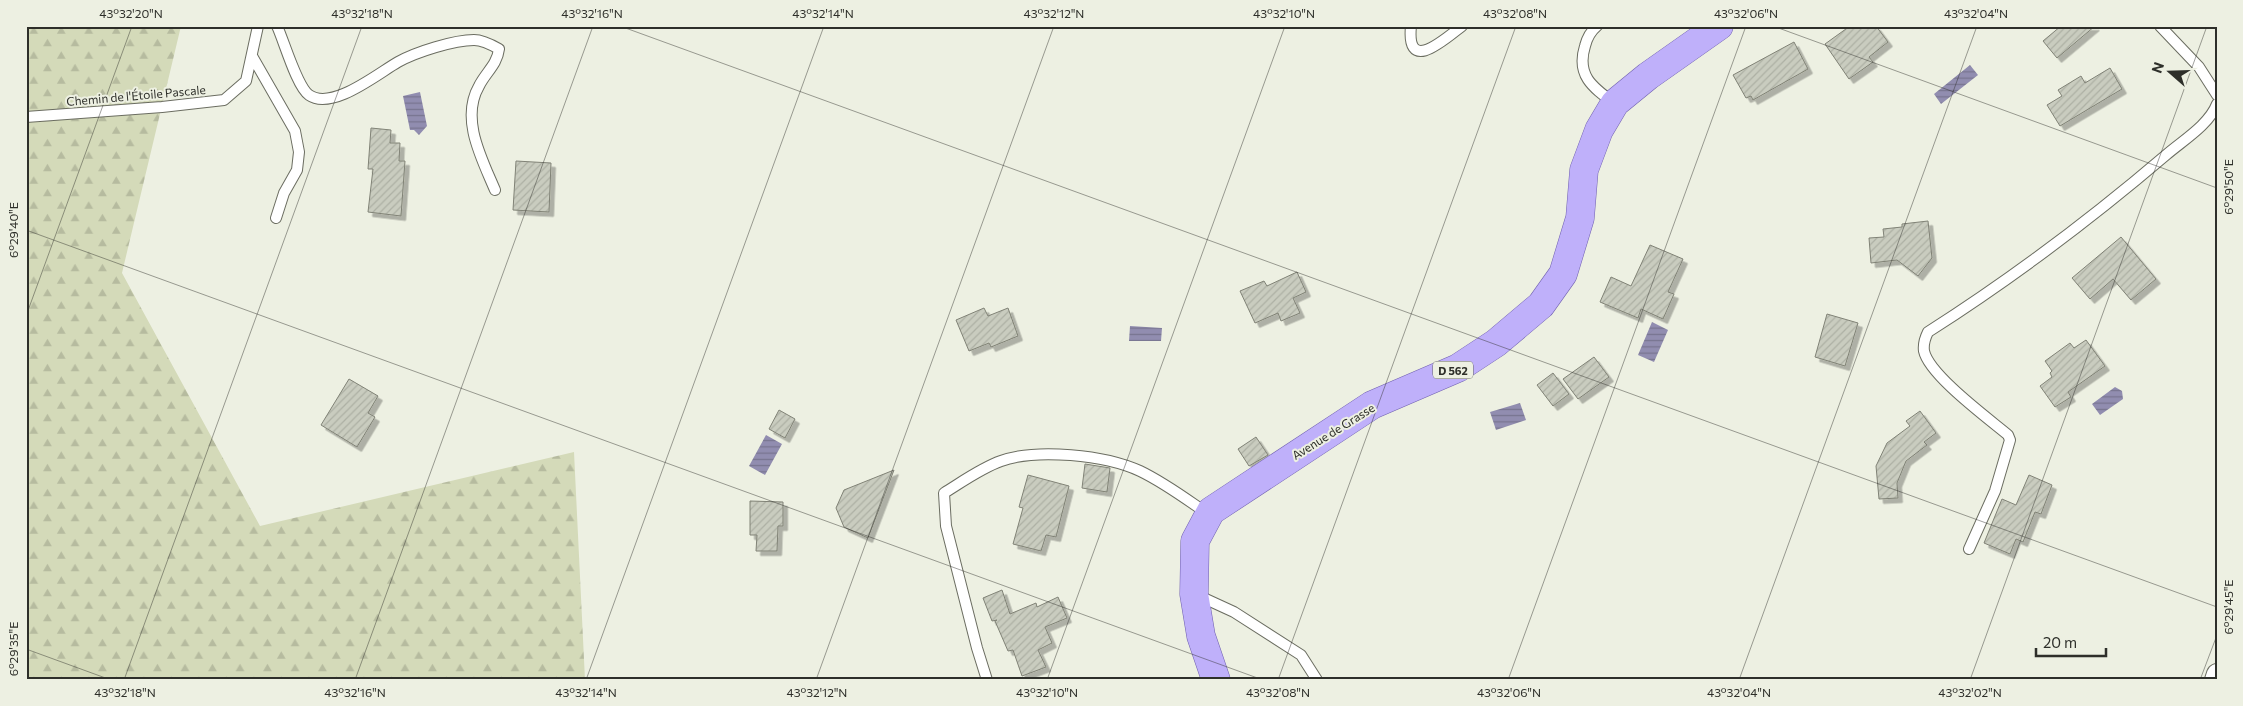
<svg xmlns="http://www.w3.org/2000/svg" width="2243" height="706" viewBox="0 0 2243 706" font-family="Commissioner,sans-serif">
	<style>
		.forest { fill: url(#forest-firs) }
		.water { fill: url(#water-rules) }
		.building { fill: url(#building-hatch); stroke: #808276; filter: url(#shadow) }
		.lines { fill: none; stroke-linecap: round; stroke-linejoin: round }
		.service-casing { stroke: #6b6d61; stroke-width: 12 }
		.minor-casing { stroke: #6b6d61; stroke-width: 22 }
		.primary-casing { stroke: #7060af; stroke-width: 29 }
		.service { stroke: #fff; stroke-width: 10 }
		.minor { stroke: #fff; stroke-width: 20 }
		.primary { stroke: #bfb0fa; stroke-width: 28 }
		.ticks { fill: none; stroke: #2e2f2a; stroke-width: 1; stroke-opacity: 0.45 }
		.labels { text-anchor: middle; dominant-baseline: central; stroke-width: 4; stroke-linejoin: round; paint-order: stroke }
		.shield { fill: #edf0e2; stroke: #676961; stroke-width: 1 }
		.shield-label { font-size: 11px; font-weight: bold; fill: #2e2f2a }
		.street-label { font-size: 12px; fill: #2e2f2a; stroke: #edf0e2 }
		.neatline { fill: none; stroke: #2e2f2a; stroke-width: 2 }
		.ticks-label { font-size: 12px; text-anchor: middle; fill: #2e2f2a }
	</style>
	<defs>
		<pattern id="forest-firs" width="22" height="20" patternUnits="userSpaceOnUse" patternTransform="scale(1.25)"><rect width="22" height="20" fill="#d4dab9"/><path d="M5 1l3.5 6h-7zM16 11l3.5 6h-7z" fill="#b6bb9f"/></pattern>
		<pattern id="water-rules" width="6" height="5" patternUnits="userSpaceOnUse" patternTransform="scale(1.25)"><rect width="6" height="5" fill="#918db0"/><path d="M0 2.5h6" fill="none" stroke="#77748f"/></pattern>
		<pattern id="building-hatch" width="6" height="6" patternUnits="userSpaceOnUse" patternTransform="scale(1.25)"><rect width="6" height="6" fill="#c9ccbf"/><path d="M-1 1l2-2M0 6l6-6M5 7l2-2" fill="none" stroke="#adb0a4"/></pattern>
		<filter id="shadow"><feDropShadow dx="4.5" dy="4.5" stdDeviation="0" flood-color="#0004"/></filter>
	</defs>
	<rect width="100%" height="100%" fill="#edf0e2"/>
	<path class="forest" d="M26,26H181L122,273L260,526L574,452L585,680H26Z"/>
	<path class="water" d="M1970,65L1978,75L1941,104L1934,94Z
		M420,92L427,126L419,135L414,130H410L403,96Z
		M1652,322L1668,330L1654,362L1638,355Z
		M1130,326L1162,328L1161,341H1129Z
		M2115,387L2122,391L2123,399L2100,415L2092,404Z
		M1520,403L1526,420L1496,430L1490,412Z
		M766,435L782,444L765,475L749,466Z"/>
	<path class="building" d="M1850,26H1876L1888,42L1869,57L1873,62L1849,79L1825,44Z
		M2061,26H2095L2057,58L2043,41Z
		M1794,42L1808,69L1753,100L1751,96L1746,98L1733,75Z
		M2110,68L2122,89L2060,126L2047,105L2062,96L2058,90L2081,76L2085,83Z
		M371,128L391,130L390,143H400L399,161H405L401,216L368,212L373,169H368Z
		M516,161L551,163L549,212L513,210Z
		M1928,221L1932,258L1918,276L1897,260L1871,263L1869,238L1884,237L1883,229L1902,227V224Z
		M2121,237L2156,279L2131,300L2113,279L2090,299L2072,278Z
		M1650,245L1683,259L1668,292L1674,294L1663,319L1641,309L1638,318L1600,302L1611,277L1631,286Z
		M1297,272L1306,292L1293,298L1300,313L1281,321L1278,313L1255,323L1240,291L1264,281L1267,286Z
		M984,308L988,316L1008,308L1018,336L991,347L989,343L969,351L956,320Z
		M1827,314L1858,323L1845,366L1815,357Z
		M2086,340L2105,366L2068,392L2071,397L2055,407L2040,386L2052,377L2050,373L2052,371L2045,361L2070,343L2074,348Z
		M1594,357L1609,377L1578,399L1563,379Z
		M1553,373L1569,394L1553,406L1537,385Z
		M349,379L378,396L368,413L375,417L357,447L321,425Z
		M779,410L795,419L785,438L769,429Z
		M1920,411L1936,433L1924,442L1927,445L1906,461L1897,483L1898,498L1879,499L1876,466L1887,443L1910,426L1906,421Z
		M1256,437L1268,455L1249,466L1238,449Z
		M1085,464L1110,468L1107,492L1082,488Z
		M894,470L868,538L844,527L836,508L844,490Z
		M1028,475L1069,486L1056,537L1046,535L1041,551L1013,544L1023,508L1019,507Z
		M2029,475L2052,485L2041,514L2035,512L2023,542L2016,539L2010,554L1984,543L2002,499L2016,505Z
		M750,501L783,502V526H778L777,551H756L757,535H750Z
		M1002,590L1010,614L1036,603L1037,607L1058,597L1067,618L1045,627L1052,643L1038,650L1046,667L1022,676L1013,650L1008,651L995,621L997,620L992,621L983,598Z"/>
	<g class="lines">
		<defs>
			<path id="service" d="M277,26C284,41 297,87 309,95C332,111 377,74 398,62C416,52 454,40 474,40C482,40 492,45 499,49C497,65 486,72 479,86C460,119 482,159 495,190
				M1411,26C1406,75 1445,39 1462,26
				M1597,26C1591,31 1587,38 1585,46C1576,75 1592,87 1614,103
				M2160,26L2199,67L2217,95
				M252,56L295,131L299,152L297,170L284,193L276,218
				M26,117L162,107L224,100L246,81L258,26
				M1969,549L1995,491L2010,440L2008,435C1989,419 1929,375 1924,351C1923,344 1925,338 1928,332C2011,279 2091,219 2166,155C2182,141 2209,125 2217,104
				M1197,595L1234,612L1301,655L1317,680
				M987,680L977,648L946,526L944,493C962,482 981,468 1001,461C1037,448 1105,455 1140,471C1165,483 1186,499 1208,514"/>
			<path id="minor" d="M2215,680L2217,674"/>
			<path id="primary" d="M1216,680L1201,636L1194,594L1195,541L1211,511L1372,405L1458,368L1496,343L1541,305L1563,274L1580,218L1584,170L1599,130L1615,103L1648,76L1719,26"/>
		</defs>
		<use href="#service" class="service-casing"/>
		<use href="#minor" class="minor-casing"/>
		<use href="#primary" class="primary-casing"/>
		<use href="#service" class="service"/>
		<use href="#minor" class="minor"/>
		<use href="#primary" class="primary"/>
	</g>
	<path class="ticks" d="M620,26L2217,607M1773,26L2217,188M26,230L1263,680M26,316L132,26M26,649L111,680M124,680L362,26M355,680L593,26M586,680L824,26M816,680L1054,26M1047,680L1285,26M1278,680L1516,26M1508,680L1746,26M1739,680L1977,26M1970,680L2207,26M2200,680L2217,635"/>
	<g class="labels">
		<rect class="shield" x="1433" y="361.5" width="40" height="17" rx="4"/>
		<g class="shield-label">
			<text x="1453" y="370">D 562</text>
		</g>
		<g class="street-label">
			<text transform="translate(136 95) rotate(-5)">Chemin de l'Étoile Pascale</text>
			<text transform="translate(1333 431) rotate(-32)">Avenue de Grasse</text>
		</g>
	</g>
	<rect width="2243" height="706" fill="none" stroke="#edf0e2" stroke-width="55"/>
	<g transform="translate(2170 72) rotate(290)" stroke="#edf0e2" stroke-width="4" paint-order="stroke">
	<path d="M0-4L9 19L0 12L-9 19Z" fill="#2e2f2a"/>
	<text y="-8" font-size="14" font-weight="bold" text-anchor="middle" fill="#2e2f2a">N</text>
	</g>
	<path d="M2036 648v8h70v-8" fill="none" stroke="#2e2f2a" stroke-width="2.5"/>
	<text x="2043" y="648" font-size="15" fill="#2e2f2a" stroke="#edf0e2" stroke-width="4" paint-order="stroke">20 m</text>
	<rect x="28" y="28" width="2188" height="650" class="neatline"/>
	<g class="ticks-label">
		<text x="131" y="18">43°32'20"N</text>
		<text x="362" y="18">43°32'18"N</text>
		<text x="592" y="18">43°32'16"N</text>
		<text x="823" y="18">43°32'14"N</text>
		<text x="1054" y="18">43°32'12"N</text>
		<text x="1284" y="18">43°32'10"N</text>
		<text x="1515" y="18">43°32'08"N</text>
		<text x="1746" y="18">43°32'06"N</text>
		<text x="1976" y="18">43°32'04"N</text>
		<text transform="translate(2229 187) rotate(-90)" y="4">6°29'50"E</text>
		<text transform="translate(14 230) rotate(-90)" y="4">6°29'40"E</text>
		<text transform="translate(2229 607) rotate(-90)" y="4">6°29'45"E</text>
		<text transform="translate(14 649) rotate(-90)" y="4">6°29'35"E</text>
		<text x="125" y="697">43°32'18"N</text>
		<text x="355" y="697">43°32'16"N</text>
		<text x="586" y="697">43°32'14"N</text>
		<text x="817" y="697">43°32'12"N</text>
		<text x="1047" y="697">43°32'10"N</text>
		<text x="1278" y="697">43°32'08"N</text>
		<text x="1509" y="697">43°32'06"N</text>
		<text x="1739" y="697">43°32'04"N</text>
		<text x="1970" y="697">43°32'02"N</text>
	</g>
</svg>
